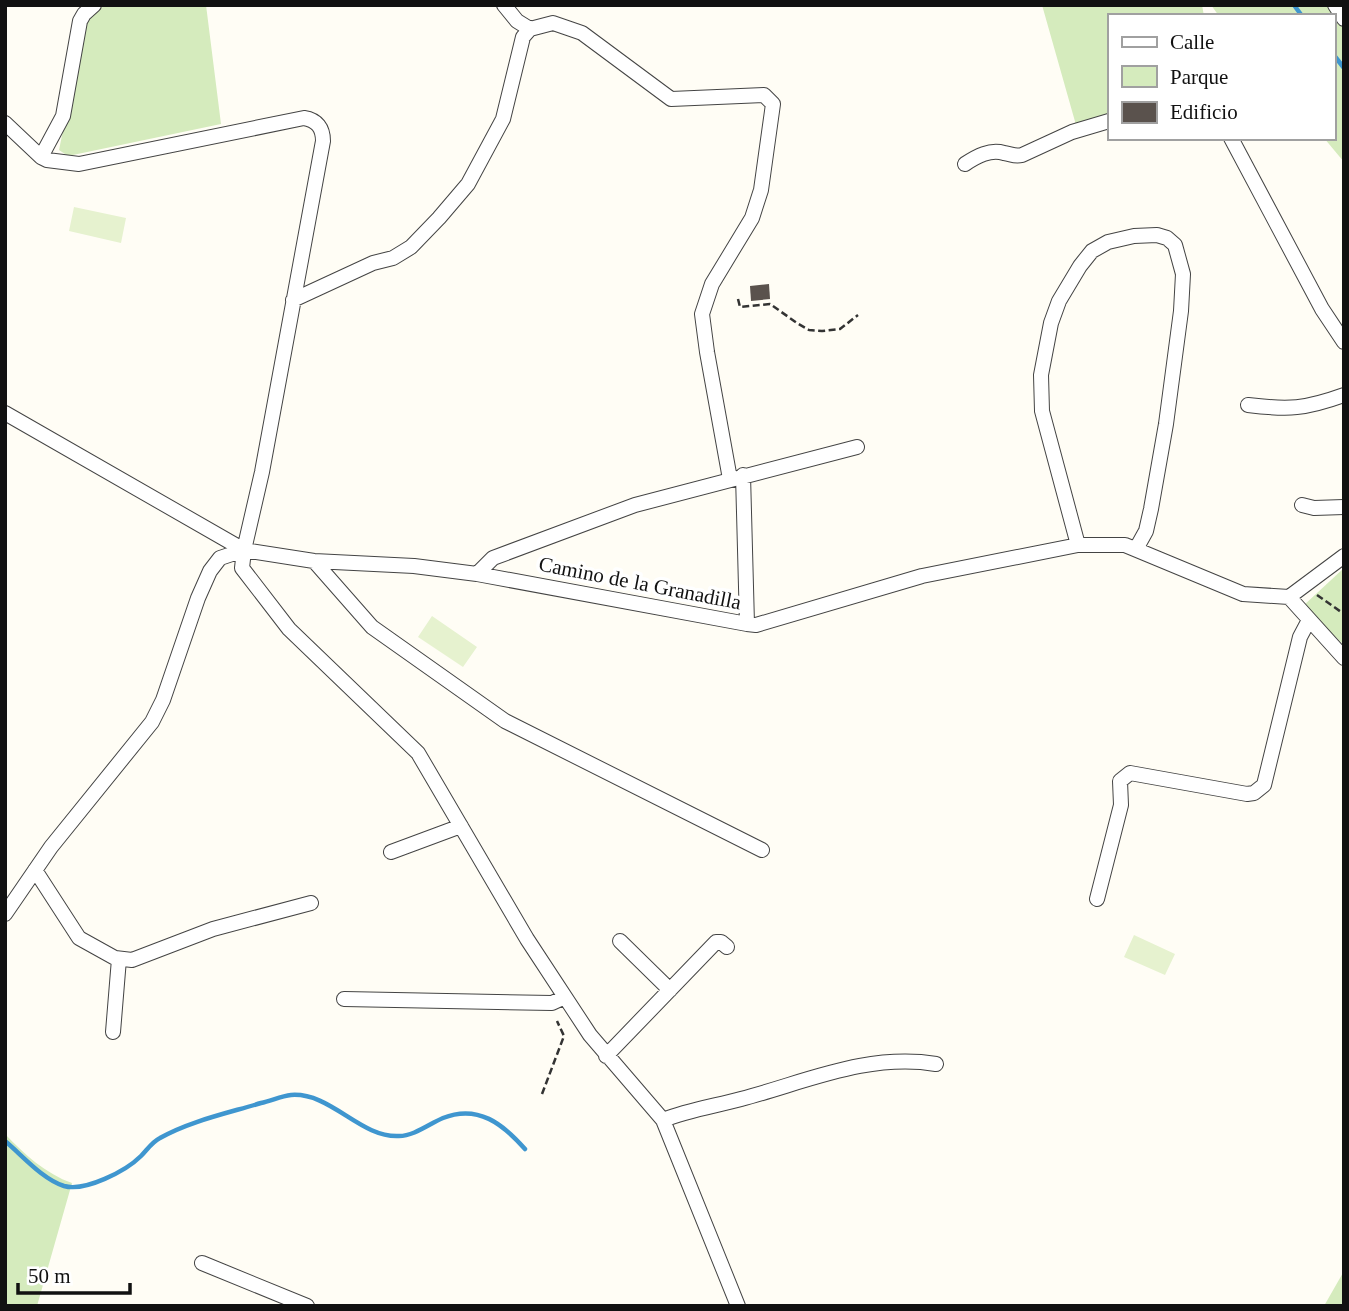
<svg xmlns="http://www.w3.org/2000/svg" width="1349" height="1311" viewBox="0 0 1349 1311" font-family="'Times New Roman',serif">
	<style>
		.green { fill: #d5ebbd }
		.pitch { fill: #e6f2cf }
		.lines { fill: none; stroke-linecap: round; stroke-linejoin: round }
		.stream { stroke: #3f96cf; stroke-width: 4.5 }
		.building { fill: #5a524d }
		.minor-casing { stroke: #444; stroke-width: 16 }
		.path { stroke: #333; stroke-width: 2.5; stroke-dasharray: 7 3.5; stroke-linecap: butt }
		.minor { stroke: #fff; stroke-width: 14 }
		.labels { text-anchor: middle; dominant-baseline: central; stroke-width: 7; stroke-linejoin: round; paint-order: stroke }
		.street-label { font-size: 21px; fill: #111; stroke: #fff }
	</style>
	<rect width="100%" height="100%" fill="#fffdf5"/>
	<path class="green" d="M115,5H206L221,124L68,156L59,150L85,23L97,8Z
		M1042,5H1202L1204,16H1109V115L1076,125Z
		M1211,5H1344V162L1324,138H1333V16H1219Z
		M1344,568V645L1303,606Z
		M5,1134C24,1154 46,1174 72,1183L37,1306H5Z
		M1344,1271V1306H1324Z"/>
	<path class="pitch" d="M74,207L126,218L121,243L69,231Z
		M432,616L477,647L463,667L418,637Z
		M1134,935L1175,954L1165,975L1124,957Z"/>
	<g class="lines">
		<path class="stream" d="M1294,5L1302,16
			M1333,54L1344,68
			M5,1141C22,1155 42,1179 64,1186C85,1192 126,1171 141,1156C147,1150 152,1142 160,1138C190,1121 228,1113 261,1103C271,1101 281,1096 291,1095C331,1092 360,1138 399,1136C414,1136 429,1124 443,1118C478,1104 503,1124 525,1149"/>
	</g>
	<path class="building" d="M769,284L770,299L751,301L750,286Z"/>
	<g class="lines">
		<defs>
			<path id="minor" d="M504,5L517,21L530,29
				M1335,5L1344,19
				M5,123L41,157L47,160L79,164L304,118C317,120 323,128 323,141L262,472L244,550L220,558L210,571L198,598L163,700L152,722L51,847L5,914
				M1231,138L1322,309L1344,342
				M41,157L63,116L80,21L84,14L94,5
				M965,164C977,156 990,149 1004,153C1012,154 1014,157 1022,155L1072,132L1109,121
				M293,300L373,263L393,258L411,247L439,218L468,184L503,119L523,37L530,29L553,23L582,33L671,99L764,95L773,104L761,190L752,218L712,284L702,314L707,352L730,479
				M1248,405C1289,410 1305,409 1344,395
				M5,413L244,550L314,561L414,566L477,574L747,624L756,625L922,576L1078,545H1125L1243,594L1289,597L1344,658
				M743,475L747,624
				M1302,505L1314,508L1344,507
				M1078,545L1042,411L1041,375L1051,323L1059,301L1080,266L1092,251L1108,242L1134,236L1157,235L1167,238L1175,245L1183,274L1181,311L1166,424L1151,509L1146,531L1136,549
				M244,550L242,568L289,629L418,753L527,939L590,1035L663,1120L738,1306
				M314,561L372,627L505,721L762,850
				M477,574L493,558L635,505L857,447
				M1289,597L1344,556
				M391,852L461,826
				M35,870L79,938L115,958L132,960L213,929L311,903
				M1097,899L1121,805L1120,781L1130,773L1247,794L1254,793L1264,785L1300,637L1309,620
				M620,941L670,990
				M344,999L552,1003L565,997
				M113,1032L119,959
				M606,1056L716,942H721L727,947
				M663,1120C688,1110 715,1106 741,1099C806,1082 867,1053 936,1064
				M202,1263L307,1306"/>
		</defs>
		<use href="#minor" class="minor-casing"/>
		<path class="path" d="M738,299L740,307L770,304L797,323L809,330L822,331L840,329L858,315
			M1317,595L1344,614
			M542,1094L564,1036L557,1021"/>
		<use href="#minor" class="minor"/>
	</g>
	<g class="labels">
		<g class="street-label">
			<text transform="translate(640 583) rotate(11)">Camino de la Granadilla</text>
		</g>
	</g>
	<rect width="1349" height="1311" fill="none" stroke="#111111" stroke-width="14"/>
	<rect x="1108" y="14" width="228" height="126" fill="#ffffff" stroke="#a0a0a0" stroke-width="2"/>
	<rect x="1122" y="37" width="35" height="10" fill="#ffffff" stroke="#a0a0a0" stroke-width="2"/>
	<text x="1170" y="49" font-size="21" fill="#111111">Calle</text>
	<rect x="1122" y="66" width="35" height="21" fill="#d5ebbd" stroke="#a0a0a0" stroke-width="2"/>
	<text x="1170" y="84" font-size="21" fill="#111111">Parque</text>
	<rect x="1122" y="102" width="35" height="21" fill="#5a524d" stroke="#a0a0a0" stroke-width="2"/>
	<text x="1170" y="119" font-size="21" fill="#111111">Edificio</text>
	<path d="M18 1283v10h112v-10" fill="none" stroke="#111111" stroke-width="3.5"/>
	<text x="28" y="1283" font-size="21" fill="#111111" stroke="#ffffff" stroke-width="5" paint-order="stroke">50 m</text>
</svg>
